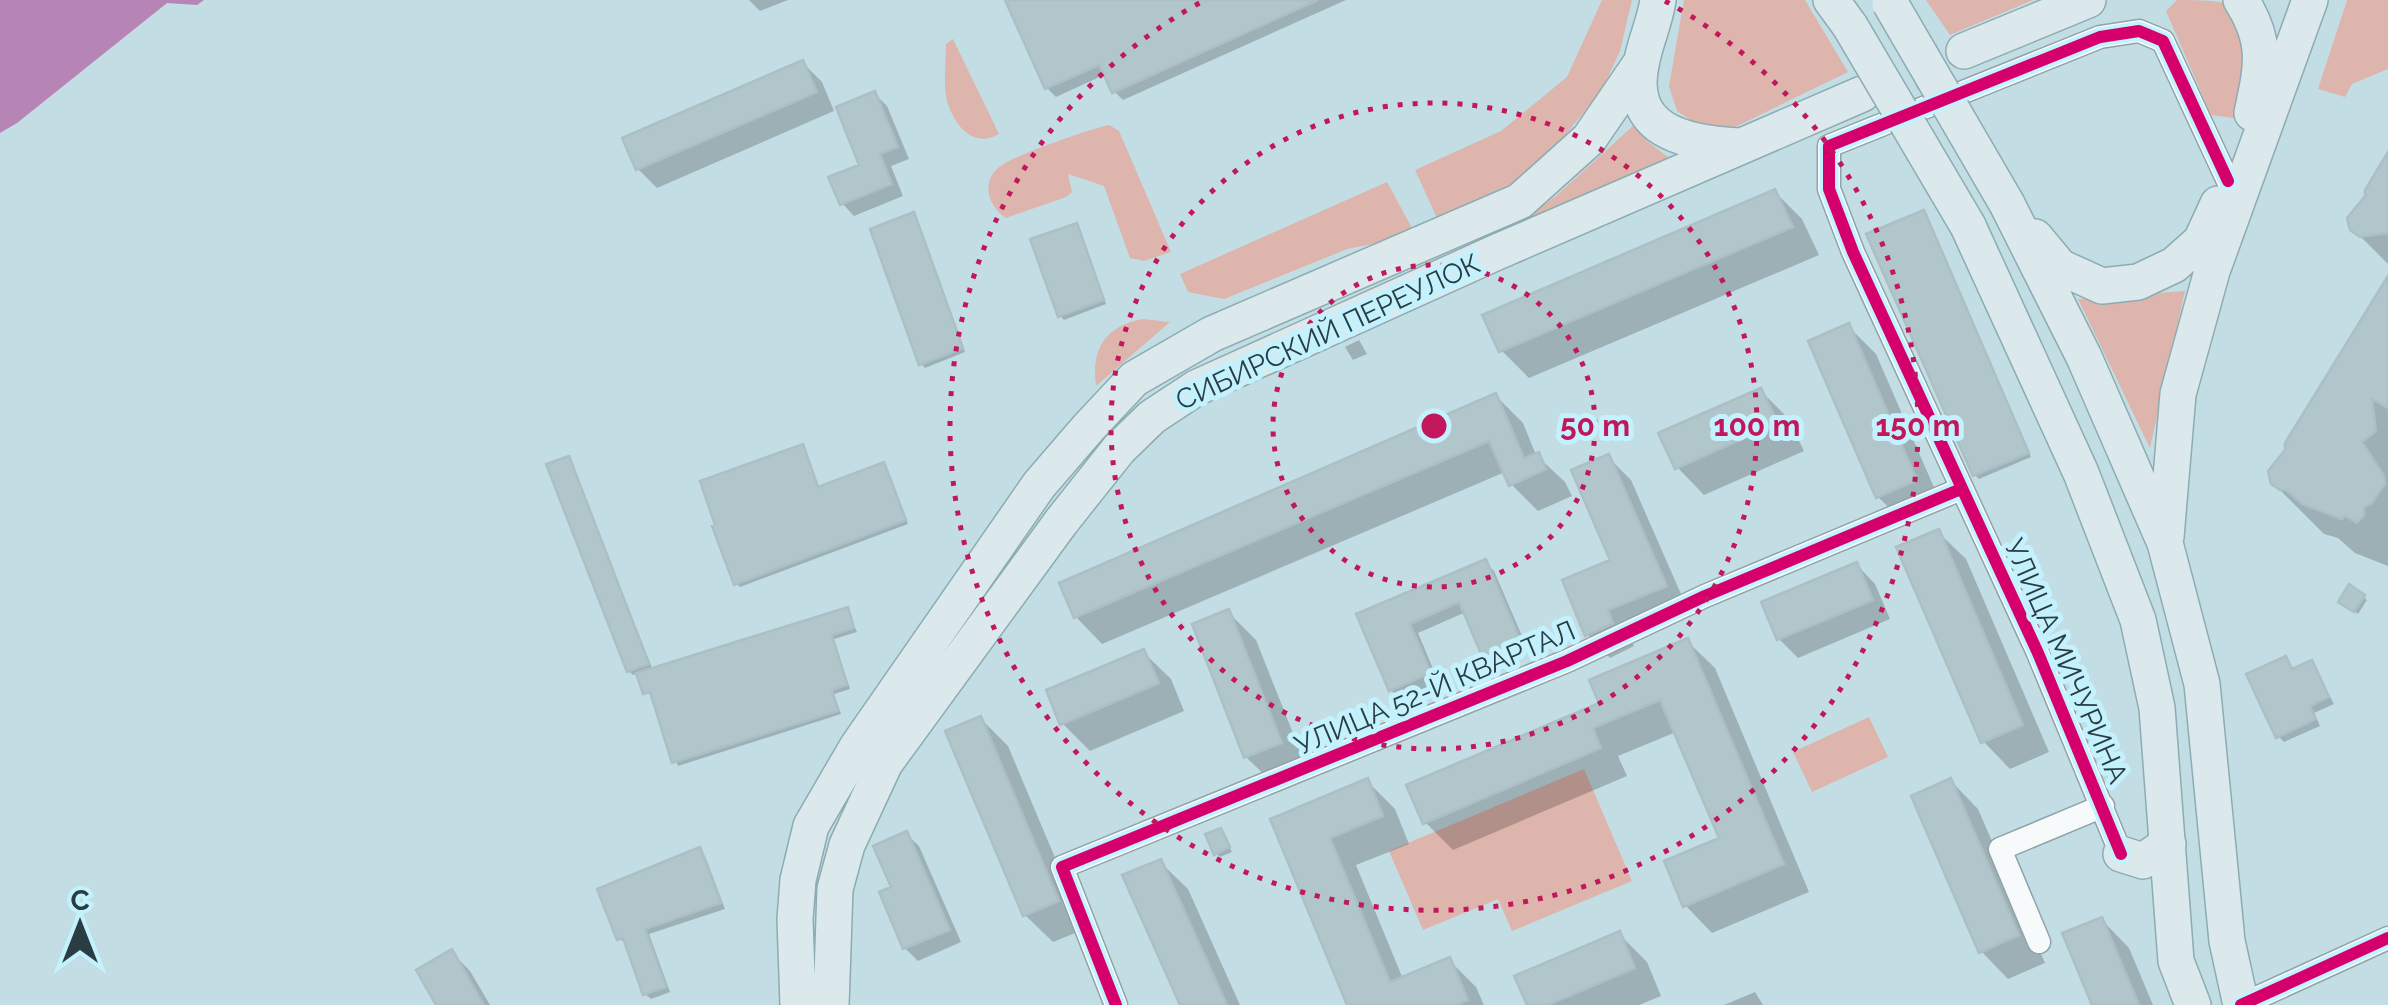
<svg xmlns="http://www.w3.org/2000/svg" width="2388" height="1005" viewBox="0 0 2388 1005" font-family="Raleway,sans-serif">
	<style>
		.green { fill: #ddb5ac }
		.water { fill: #b784b6 }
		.shadow { fill: #0003 }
		.building { fill: #b1c6cb; stroke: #abbfc5; stroke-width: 2.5 }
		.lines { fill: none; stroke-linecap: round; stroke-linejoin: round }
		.primary-tunnel { stroke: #a4bdc4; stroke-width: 35; stroke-dasharray: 35 18; stroke-linecap: butt }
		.street-casing { stroke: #8fa3a8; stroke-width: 25 }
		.primary-casing { stroke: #8bacb2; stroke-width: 38 }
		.street { stroke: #f6fafb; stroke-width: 22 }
		.primary { stroke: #dbe9ec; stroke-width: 35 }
		.primary-bridge-casing { stroke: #8bacb2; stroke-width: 38; stroke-linecap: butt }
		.primary-bridge { stroke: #dbe9ec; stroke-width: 35 }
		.cycleway-casing { stroke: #c3f2fe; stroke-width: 19 }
		.cycleway { stroke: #d6006c; stroke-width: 12 }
		.ring { fill: none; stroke: #c2185b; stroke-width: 5; stroke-dasharray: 5 10 }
		.labels { text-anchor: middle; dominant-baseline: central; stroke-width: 10; stroke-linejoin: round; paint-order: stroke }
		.street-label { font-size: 28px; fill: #2a3d42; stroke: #c3f2fe }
		.centre { fill: #c2185b; stroke: #c3f2fe; stroke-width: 5 }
		.ring-label { font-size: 30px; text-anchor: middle; font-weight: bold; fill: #c2185b; stroke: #c3f2fe; stroke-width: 10; stroke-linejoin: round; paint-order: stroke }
	</style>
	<rect width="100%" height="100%" fill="#c3dde4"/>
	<path class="green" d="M1602,0H1632L1620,51L1602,90L1562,139L1513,183L1437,218L1415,170L1501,131L1567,77Z
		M1684,0H1805L1848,72L1729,130L1695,123L1677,111L1669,86Z
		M1926,0H2033L1950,35Z
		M2177,0C2191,0 2213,0 2225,3C2252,20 2249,94 2234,118L2211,115L2166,11Z
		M2347,0H2388V69L2352,84L2345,97L2318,89Z
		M953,39L999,134C973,149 954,125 947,101C943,84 946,62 946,44Z
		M1109,125L1119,131L1171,252L1144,261L1130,258L1104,186L1068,174L1072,192L1066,197L1006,218C987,206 980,179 1002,165C1016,155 1092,128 1109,125Z
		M1634,125L1647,141L1673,161L1563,213L1518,223L1556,196Z
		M1387,182L1412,228L1378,243L1347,249L1224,299L1188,292L1180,274Z
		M2185,291L2150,448L2078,299Z
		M1143,319L1170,322L1096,386C1091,349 1105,326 1143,319Z
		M1869,717L1888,757L1812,792L1793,752Z
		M1584,769L1632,881L1512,931L1498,899L1423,930L1389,851Z"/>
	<path class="water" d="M0,0H204L197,5L167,3L17,123L0,133Z"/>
	<path class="shadow" d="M749,0H788L760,11Z
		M1007,0H1346L1123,100L1114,91L1106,74L1056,97L1047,88Z
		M802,62L822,82L834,111L657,188L638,169Z
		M875,94L887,106L909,159L891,166L903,196L854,216L842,203L863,166Z
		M2388,156V264L2353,229Z
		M1775,192L1802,219L1819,255L1529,378L1501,350Z
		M1923,213L2031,457L1979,479L1975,475Z
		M913,215L965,352L925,368L921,364Z
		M1076,226L1106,304L1064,320L1060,316Z
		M2388,280V566L2355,553L2338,538L2324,534L2273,483L2288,450Z
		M1848,326L1876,354L1943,508L1906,524L1878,497Z
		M1359,340L1367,354L1353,360L1345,347Z
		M1761,391L1788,418L1804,451L1704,495L1677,467Z
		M1496,396L1523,423L1536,455L1565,482L1572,496L1538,511L1511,484L1505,472L1102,644L1076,617Z
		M802,447L820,489L884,465L908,524L740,587L736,583Z
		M1608,457L1631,480L1688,610L1629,634L1634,646L1610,658L1587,634L1614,561Z
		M569,459L653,670L847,610L857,632L834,639L850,689L834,694L841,714L678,766L653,695L645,692L639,672L633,675L629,671Z
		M1938,532L1966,559L2049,752L2010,769L1983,741Z
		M1485,562L1494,571L1528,650L1493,664L1484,655L1466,612L1418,633L1439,683L1400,699L1391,690L1359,615Z
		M1856,564L1875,584L1890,619L1798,658L1779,639Z
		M2363,597L2367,600L2358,614L2345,605Z
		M1228,612L1256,640L1308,771L1274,784L1246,757Z
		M1687,641L1715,668L1809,892L1712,933L1685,905L1722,839L1676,732L1618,756L1627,776L1453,850L1425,822L1602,704Z
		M1143,652L1171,679L1184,711L1090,751L1062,723Z
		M2285,659L2295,671L2312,663L2334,704L2314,713L2320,726L2284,742L2278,736Z
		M981,719L1008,746L1085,929L1053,942L1025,915Z
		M1367,781L1395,809L1409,844L1356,865L1403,979L1449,960L1476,987L1484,1005H1350L1273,821Z
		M1951,781L1978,809L2045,963L2008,979L1981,951Z
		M1221,831L1232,852L1220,857L1216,853Z
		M906,834L919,846L961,942L918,961L905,948L895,889Z
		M700,850L705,856L725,909L649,934L670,992L651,999L645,994L627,943L619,939Z
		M1160,862L1188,889L1240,1005H1183Z
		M2102,920L2129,948L2153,1005H2094Z
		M1619,934L1647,962L1661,996L1639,1005H1529Z
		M451,952L470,971L490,1005H439Z
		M1755,992L1763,1005H1724Z"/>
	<path class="building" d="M1005,0H1318L1112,93L1099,65L1045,89Z
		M803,60L817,92L636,170L622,138Z
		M875,91L898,147L880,154L892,184L840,205L828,177L859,165L836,107Z
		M2388,152V233L2360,237L2350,230L2347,218L2365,196V190Z
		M1775,189L1793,227L1499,352L1482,315Z
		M1924,210L2029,453L1973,476L1866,234Z
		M914,212L963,348L919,365L870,229Z
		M1077,223L1104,300L1058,317L1030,239Z
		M2388,276V408L2372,399L2376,431L2362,442L2384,476L2385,484L2371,504L2364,507V515L2357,523L2345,516L2342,519L2302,504L2286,490H2280L2271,484L2268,471L2285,450V443Z
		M1849,323L1917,480L1876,498L1808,341Z
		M1761,388L1778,423L1675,469L1658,433Z
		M1496,393L1524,458L1539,452L1546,469L1509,486L1489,441L1074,618L1059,583Z
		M803,444L818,487L884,462L906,520L734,585L712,526L715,525L700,481Z
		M1609,454L1667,586L1608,610L1613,623L1585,636L1562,580L1610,560L1571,470Z
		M569,456L649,664L627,672L546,464Z
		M1939,529L2023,725L1981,743L1896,547Z
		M1486,559L1520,640L1482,656L1459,602L1410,624L1431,673L1389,691L1356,614Z
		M1857,562L1873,600L1777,640L1761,602Z
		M2349,584L2365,595L2354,612L2338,602Z
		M848,607L854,628L832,635L847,685L832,690L838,711L672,763L650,692L643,694L636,673Z
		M1229,609L1282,743L1244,758L1192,624Z
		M1688,638L1784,864L1683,907L1664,861L1719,838L1660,700L1593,728L1601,748L1423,824L1406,785L1599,703L1589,680Z
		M1144,649L1159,683L1060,725L1046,690Z
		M2286,656L2292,669L2312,660L2329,697L2310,706L2316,719L2276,738L2246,674Z
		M981,716L1059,901L1023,916L945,731Z
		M1368,778L1383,816L1330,838L1390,982L1450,957L1468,1000L1457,1005H1347L1270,819Z
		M1951,778L2019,935L1979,953L1911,796Z
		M1221,828L1230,847L1214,855L1205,834Z
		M907,831L950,930L903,949L879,892L891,887L873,846Z
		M700,847L721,903L645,929L666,987L643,995L623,938L617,940L597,889Z
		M1161,859L1227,1005H1180L1122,875Z
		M2102,917L2139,1005H2092L2062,933Z
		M1620,931L1635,968L1548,1005H1527L1514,976Z
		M452,949L484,1005H436L416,970Z"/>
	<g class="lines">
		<path class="primary-tunnel" d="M1862,94L1964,51"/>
		<defs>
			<path id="street" d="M2121,854L2038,653L1853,252L1829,189V146L2100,37L2139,31L2163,41L2228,181
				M2039,942L2000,849L2103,806
				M1116,1005L1062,867L1567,661L1705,596L1961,489
				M2241,1005L2388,938"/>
			<path id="primary" d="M1658,0C1655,21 1646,40 1642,60C1625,131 1684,143 1739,146
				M1831,0L1850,26
				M2241,0C2268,42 2262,66 2252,113
				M1964,51L2088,0
				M2007,204L2084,357L2165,543L2202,684L2227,941L2241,1005
				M1968,226L2081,473L2138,620L2157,708L2176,961L2193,1005
				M2035,237L2060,267L2102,286L2138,282L2174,265L2201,241L2218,204
				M2166,537L2178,394L2212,271L2310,0
				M2121,854L2143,861L2168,844
				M798,1005L795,919L798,880L811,826L857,747L1039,485L1089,427L1134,379L1212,334L1520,201L1589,139L1641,63
				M831,1005L835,889L847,845L885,763L1061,522L1119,449L1152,417L1196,388L1497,252L1862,94"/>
		</defs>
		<use href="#street" class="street-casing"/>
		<use href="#primary" class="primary-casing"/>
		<use href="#street" class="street"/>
		<use href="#primary" class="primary"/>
		<defs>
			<path id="primary-bridge" d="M1890,3L2007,204
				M1850,26L1968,226"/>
		</defs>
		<use href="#primary-bridge" class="primary-bridge-casing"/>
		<use href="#primary-bridge" class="primary-bridge"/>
		<defs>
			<path id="cycleway" d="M2121,854L2038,653L1853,252L1829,189V146L2100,37L2139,31L2163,41L2228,181
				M1116,1005L1062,867L1567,661L1705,596L1961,489
				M2241,1005L2388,938"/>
		</defs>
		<use href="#cycleway" class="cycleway-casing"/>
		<use href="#cycleway" class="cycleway"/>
	</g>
	<g class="ring">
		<circle cx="1434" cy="426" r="161"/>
		<circle cx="1434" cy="426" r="323"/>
		<path d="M1665 1A484 484 0 1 1 1203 1"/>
	</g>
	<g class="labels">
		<g class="street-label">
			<text transform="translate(1328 332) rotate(-25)">СИБИРСКИЙ ПЕРЕУЛОК</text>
			<text transform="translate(2066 661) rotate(66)">УЛИЦА МИЧУРИНА</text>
			<text transform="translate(1435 688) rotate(-23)">УЛИЦА 52-Й КВАРТАЛ</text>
		</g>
	</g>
	<circle cx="1434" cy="426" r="15" class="centre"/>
	<g class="ring-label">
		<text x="1595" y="436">50 m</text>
		<text x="1757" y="436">100 m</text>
		<text x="1918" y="436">150 m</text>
	</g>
	<g transform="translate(80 925)" stroke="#c3f2fe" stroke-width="8" paint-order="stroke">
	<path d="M0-8L18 38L0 25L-18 38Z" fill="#2a3d42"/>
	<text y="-15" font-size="28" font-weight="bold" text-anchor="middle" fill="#2a3d42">С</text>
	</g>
</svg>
